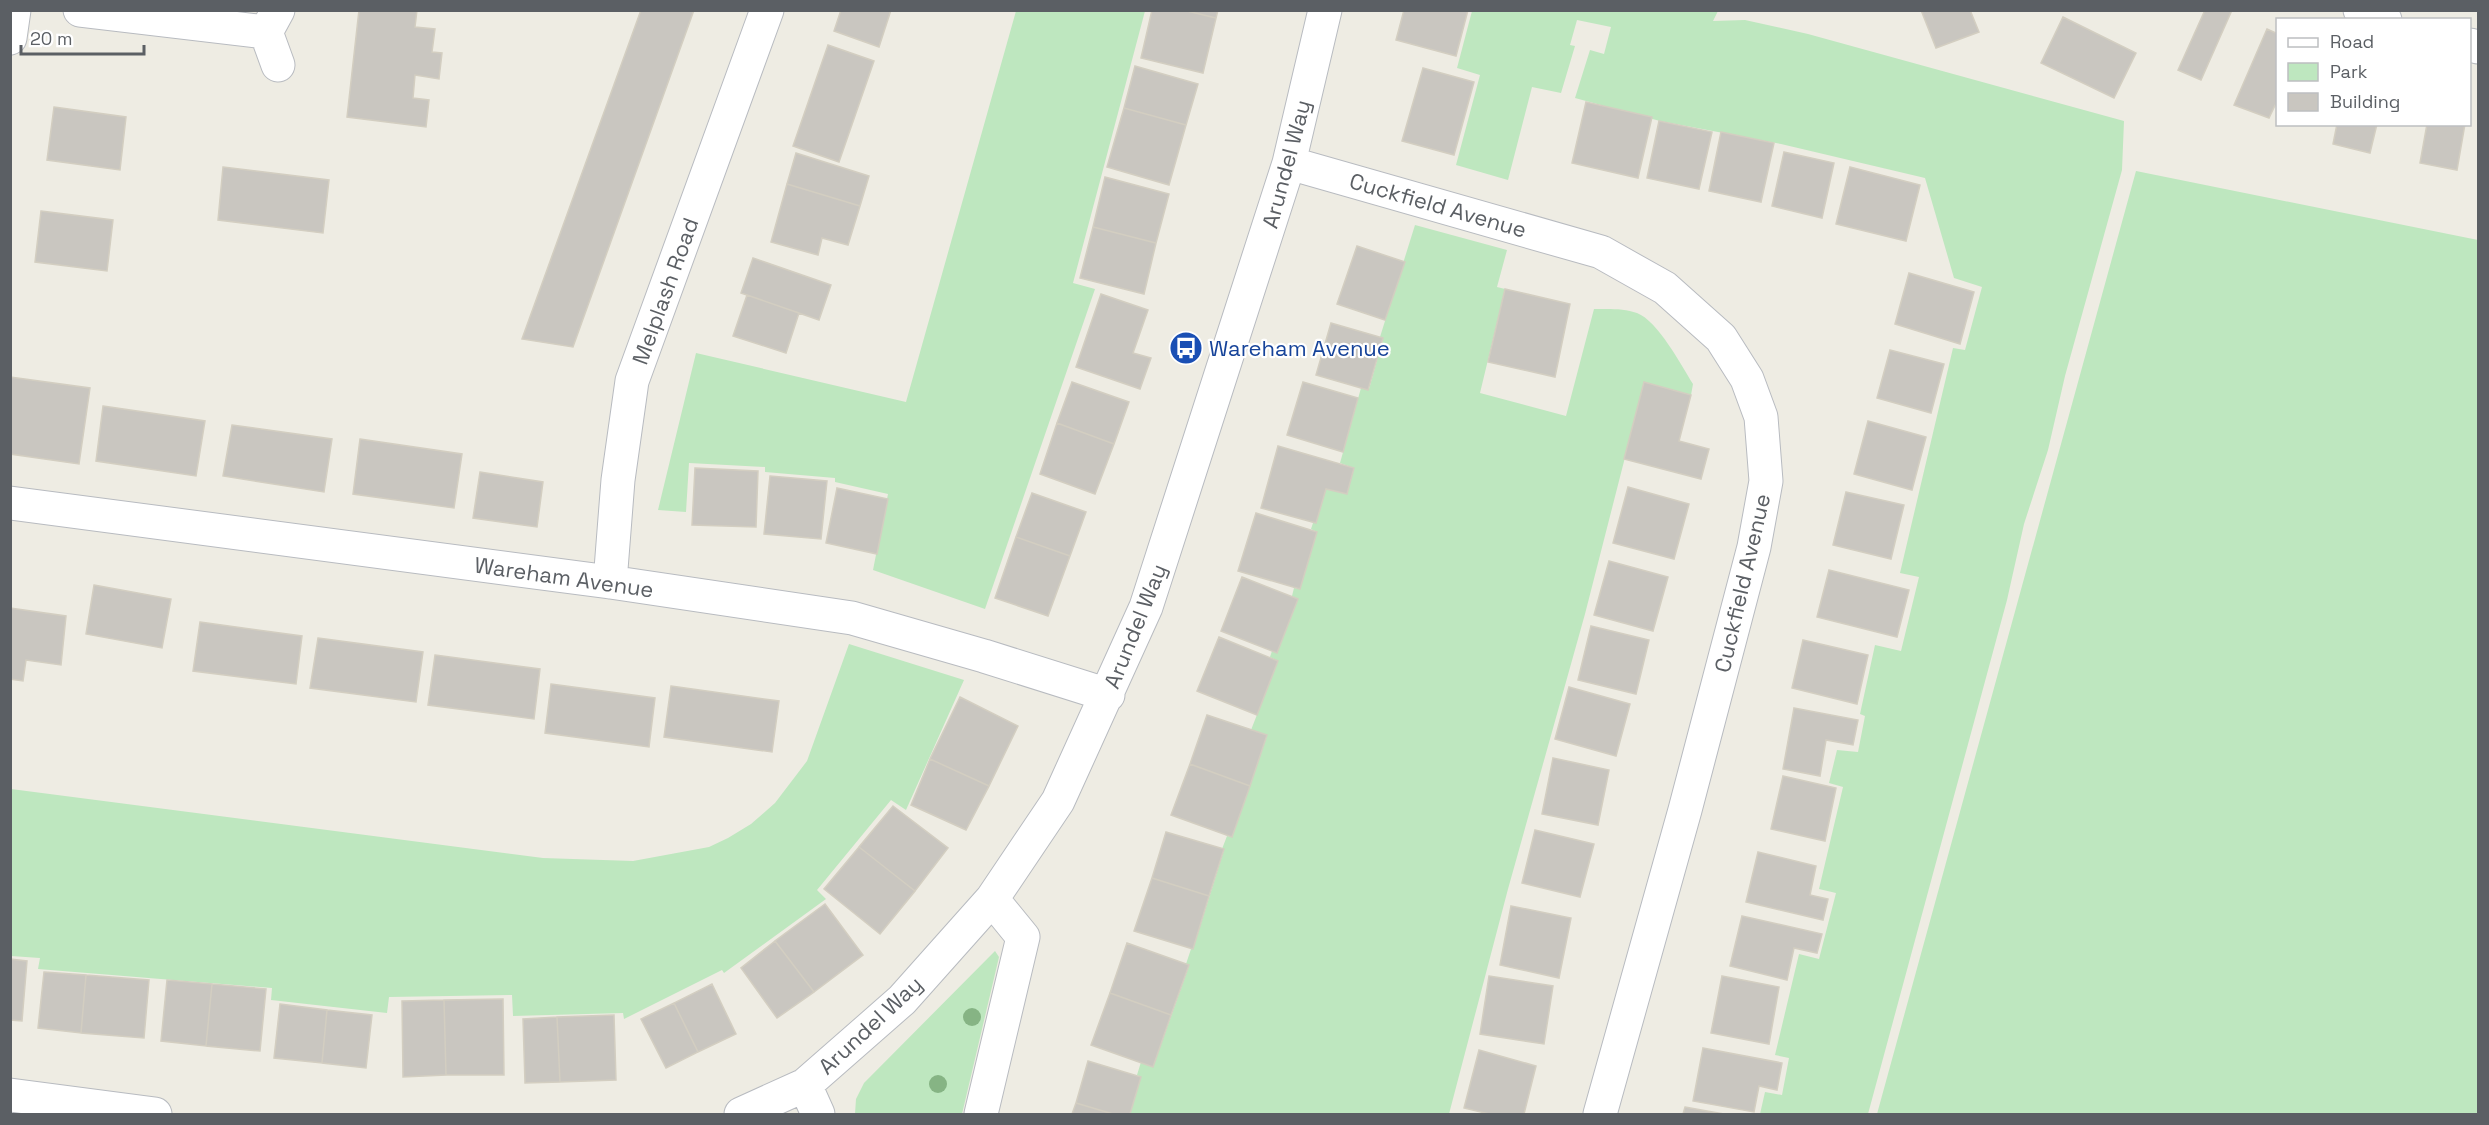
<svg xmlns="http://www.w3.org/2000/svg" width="2489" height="1125" viewBox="0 0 2489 1125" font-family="'Space Grotesk',sans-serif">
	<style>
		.green { fill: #bee7bf }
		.building { fill: #c9c6c0; stroke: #d3cec1; stroke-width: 1.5 }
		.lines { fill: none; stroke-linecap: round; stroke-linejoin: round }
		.street-casing { stroke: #b8bbc0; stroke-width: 35 }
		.street { stroke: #fff; stroke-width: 33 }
		.tree { fill: #86b484 }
		.labels { text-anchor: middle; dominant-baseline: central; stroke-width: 4.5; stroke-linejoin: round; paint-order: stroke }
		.street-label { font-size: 22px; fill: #5b5f64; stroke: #fff }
		.transit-label { font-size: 22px; fill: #164399; stroke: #fff; text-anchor: start }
	</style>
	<rect width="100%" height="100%" fill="#eeece3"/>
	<path class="green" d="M1016,11H1145L1073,283L1095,289L985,609L873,570L888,494L835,482V478L765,472V467L689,463L686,512L658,510L696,353L906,402Z
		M1472,11H1718L1713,21L1745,20L1808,34L2124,121L2122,170L2065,376L2048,450L2024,524L2007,600L1868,1114H1760L1765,1092L1782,1095L1789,1058L1775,1055L1799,954L1819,959L1836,893L1819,889L1843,787L1829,783L1837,750L1858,752L1865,716L1860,714L1875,645L1901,651L1919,577L1900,573L1953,348L1965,350L1982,287L1954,278L1925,178L1781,144L1660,121L1575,98L1590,50L1604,54L1611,27L1577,20L1570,45L1575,46L1561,93L1532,87L1508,180L1456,165L1480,75L1457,68Z
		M2136,171L2478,240V1114H1877Z
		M1415,225L1507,250L1497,287L1505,289L1480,393L1566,416L1594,309C1608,309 1624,308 1637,313C1658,321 1681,365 1693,384L1691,395L1644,383L1585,614L1508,889L1449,1114H1130L1141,1077L1137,1075L1141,1062L1153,1067L1189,966L1186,964L1191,949H1193L1224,850L1222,849L1227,836L1232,837L1267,736L1251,730L1278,661L1270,657L1272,651L1277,652L1298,599L1292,596L1294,588L1300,589L1317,532L1311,529L1313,523H1316L1326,489L1347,494L1354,468L1340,463L1361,388L1369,389L1383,339L1380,337Z
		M849,644L964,680L906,810L891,800L817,890L826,899L724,973L722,970L624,1019L623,1013L513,1016L512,995L389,997L387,1013L271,1000L272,988L38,969L40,958L11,956V789L543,858L633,861L709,847L728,838L751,824L775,803L807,761Z
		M995,951L999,957L962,1114H855L856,1099L864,1083Z"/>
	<path class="building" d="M359,10H417L415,27L435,29L432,52L442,53L439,79L415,75L413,98L429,100L426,127L347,117Z
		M641,10H694L573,347L522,339Z
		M841,10H891L879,47L834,31Z
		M1152,10H1183L1216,18L1203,73L1141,58Z
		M1183,10H1218L1216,18Z
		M1404,10H1468L1456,56L1396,40Z
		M1921,10H1970L1979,32L1936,48Z
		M2205,10H2232L2201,80L2178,70Z
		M2063,17L2136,53L2114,98L2041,63Z
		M2267,29L2278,34V99L2269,118L2234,105Z
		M828,45L874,61L839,162L793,146Z
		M1135,66L1198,84L1186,125L1124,108Z
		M1423,68L1474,82L1454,155L1402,141Z
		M1586,102L1652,117L1638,178L1572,163Z
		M54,107L126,117L120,170L47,160Z
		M1124,108L1186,125L1169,185L1107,167Z
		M1659,121L1712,132L1699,189L1647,178Z
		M2337,124H2377L2370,153L2333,144Z
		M2427,124H2465L2457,170L2420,163Z
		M1721,132L1774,143L1761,202L1709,191Z
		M1784,152L1834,163L1822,218L1772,206Z
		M796,153L869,176L860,206L787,184Z
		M223,167L329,180L323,233L218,220Z
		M1850,167L1920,185L1906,241L1836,224Z
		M1105,177L1169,194L1156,243L1093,227Z
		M787,184L860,206L848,245L822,238L818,255L771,242Z
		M41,211L113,220L107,271L35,262Z
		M1093,227L1156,243L1144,294L1080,278Z
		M1357,246L1405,262L1385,320L1337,304Z
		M753,258L831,285L819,320L741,293Z
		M1909,273L1974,292L1960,344L1895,324Z
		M1505,289L1570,304L1555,377L1488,362Z
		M1101,294L1148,310L1133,353L1151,358L1140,389L1076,367Z
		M747,295L799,313L786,353L733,336Z
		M1331,323L1383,338L1368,390L1316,375Z
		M1890,350L1944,364L1931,413L1877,398Z
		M10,377L90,388L79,464L10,454Z
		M1072,382L1129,402L1114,444L1057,423Z
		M1303,382L1358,398L1343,452L1287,435Z
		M1644,382L1691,395L1679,441L1709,449L1701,479L1624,459Z
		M103,406L205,421L196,476L96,461Z
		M1868,421L1926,437L1912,490L1854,474Z
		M1057,423L1114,444L1095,494L1040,474Z
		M232,425L332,439L324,492L223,476Z
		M360,439L462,454L454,508L353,494Z
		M1278,446L1354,468L1347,494L1326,489L1316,523L1261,508Z
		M695,468L758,471L756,527L692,525Z
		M480,472L543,482L537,527L473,518Z
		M770,476L827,481L821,539L764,534Z
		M1628,487L1689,504L1674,559L1613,543Z
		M837,488L888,499L877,554L826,543Z
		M1846,492L1904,505L1891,559L1833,545Z
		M1032,493L1086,512L1070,556L1016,537Z
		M1256,513L1317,532L1300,589L1238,571Z
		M1016,537L1070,556L1048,616L995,598Z
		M1609,561L1668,577L1653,631L1594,615Z
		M1829,570L1909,590L1897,637L1817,617Z
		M1242,577L1298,599L1277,653L1221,631Z
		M94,585L171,599L162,648L86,634Z
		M10,608L66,616L61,665L26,660L23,681L10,679Z
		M200,622L302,636L296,684L193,671Z
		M1591,626L1649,640L1636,694L1578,680Z
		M1219,637L1278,661L1257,715L1197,691Z
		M318,638L423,652L416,702L310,688Z
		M1803,640L1868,655L1857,704L1792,688Z
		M435,655L540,669L534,719L428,705Z
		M551,684L655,698L649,747L545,733Z
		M671,686L779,701L772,752L664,737Z
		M1569,687L1630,704L1616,756L1555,739Z
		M960,697L1018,726L989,786L930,759Z
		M1794,708L1858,720L1853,745L1826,740L1820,776L1783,769Z
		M1207,715L1267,735L1250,786L1190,764Z
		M1553,758L1609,770L1598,825L1542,814Z
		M930,759L989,786L966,830L911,805Z
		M1190,764L1250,786L1232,837L1171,815Z
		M1783,776L1836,788L1825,841L1771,829Z
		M893,806L948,848L915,891L859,847Z
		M1535,830L1594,844L1580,897L1522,883Z
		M1166,832L1224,849L1209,896L1152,878Z
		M859,847L915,891L880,934L824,889Z
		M1758,852L1816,866L1810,895L1828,899L1823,920L1746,902Z
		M1152,878L1209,896L1193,949L1134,931Z
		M825,904L863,955L814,992L775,941Z
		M1511,906L1571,918L1559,978L1500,965Z
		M1742,916L1822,934L1817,953L1794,948L1787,980L1730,966Z
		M775,941L814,992L777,1018L741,968Z
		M1127,943L1189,965L1171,1015L1110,993Z
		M10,959L27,961L22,1021L10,1020Z
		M44,972L86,975L81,1033L38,1028Z
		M86,975L149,980L144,1038L81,1033Z
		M1489,976L1553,986L1544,1044L1480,1034Z
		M1722,976L1779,987L1769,1044L1711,1033Z
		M167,980L212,984L206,1046L161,1041Z
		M212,984L266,989L260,1051L206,1046Z
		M712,984L736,1034L698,1052L674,1003Z
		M1110,993L1171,1015L1153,1067L1091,1045Z
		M503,999L504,1075H446L444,1000Z
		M444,1000L446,1075L403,1077L402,1001Z
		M674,1003L698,1052L666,1068L641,1019Z
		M280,1004L327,1010L322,1063L274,1058Z
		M327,1010L372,1015L366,1068L322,1063Z
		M614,1015L616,1080L560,1082L557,1017Z
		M557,1017L560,1082L525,1083L523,1019Z
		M1703,1048L1782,1063L1777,1090L1759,1086L1754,1112L1693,1101Z
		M1479,1050L1536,1066L1524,1114H1489L1464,1108Z
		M1088,1061L1141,1077L1130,1114H1113L1076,1103Z
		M1076,1103L1113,1114H1072Z
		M1685,1107L1707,1111L1724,1114H1683Z"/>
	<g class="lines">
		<defs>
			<path id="street" d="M80,10L266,32L278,10
				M2360,10L2385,20
				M266,32L278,65
				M10,38L14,10
				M2470,45L2478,47
				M1289,163L1601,252L1665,288L1721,338L1747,379L1761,417L1766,481L1754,547L1685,810L1600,1114
				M10,503L610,582L852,618L984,656L1108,695
				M610,582L618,480L632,381L767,10
				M805,1085L818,1114
				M10,1095L155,1114
				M741,1114L805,1085L902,1000L992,899L1058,801L1146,607L1289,163L1325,10
				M981,1114L1023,937L992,899"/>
		</defs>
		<use href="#street" class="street-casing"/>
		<use href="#street" class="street"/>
	</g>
	<g class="tree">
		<circle cx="972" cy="1017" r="9"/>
		<circle cx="938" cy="1084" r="9"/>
	</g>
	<defs>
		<symbol id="bus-disc" viewBox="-11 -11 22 22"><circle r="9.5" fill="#1a4fb4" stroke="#fff"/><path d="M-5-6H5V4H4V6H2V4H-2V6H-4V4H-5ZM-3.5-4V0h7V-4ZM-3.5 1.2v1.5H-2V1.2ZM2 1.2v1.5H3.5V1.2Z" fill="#fff"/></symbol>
	</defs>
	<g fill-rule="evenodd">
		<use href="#bus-disc" x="1167" y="329" width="38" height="38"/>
	</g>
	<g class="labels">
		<g class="street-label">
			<text transform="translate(1286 164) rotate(-75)">Arundel Way</text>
			<text transform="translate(1438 205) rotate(16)">Cuckfield Avenue</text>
			<text transform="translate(665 291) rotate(-70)">Melplash Road</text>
			<text transform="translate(564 577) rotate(8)">Wareham Avenue</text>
			<text transform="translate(1742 583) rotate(-77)">Cuckfield Avenue</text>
			<text transform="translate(1135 626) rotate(-68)">Arundel Way</text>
			<text transform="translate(870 1025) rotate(-43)">Arundel Way</text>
		</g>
		<g class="transit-label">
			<text x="1209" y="348">Wareham Avenue</text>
		</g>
	</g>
	<rect width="2489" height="1125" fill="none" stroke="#5b5f64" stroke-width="24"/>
	<rect x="2276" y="18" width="195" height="108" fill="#ffffff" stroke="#bdbfc1" stroke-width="1.5"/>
	<rect x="2288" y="38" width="30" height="9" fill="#ffffff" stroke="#bdbfc1" stroke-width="1.5"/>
	<text x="2330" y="48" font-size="18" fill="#5b5f64">Road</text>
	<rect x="2288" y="63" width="30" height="18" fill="#bee7bf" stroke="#bdbfc1" stroke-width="1.5"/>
	<text x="2330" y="78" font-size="18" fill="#5b5f64">Park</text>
	<rect x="2288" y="93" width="30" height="18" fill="#c9c6c0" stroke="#bdbfc1" stroke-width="1.5"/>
	<text x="2330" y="108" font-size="18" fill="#5b5f64">Building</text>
	<path d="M21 45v9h123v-9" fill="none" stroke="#5b5f64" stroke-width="3"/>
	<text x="30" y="45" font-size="18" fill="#5b5f64" stroke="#ffffff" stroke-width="4.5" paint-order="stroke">20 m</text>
</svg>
